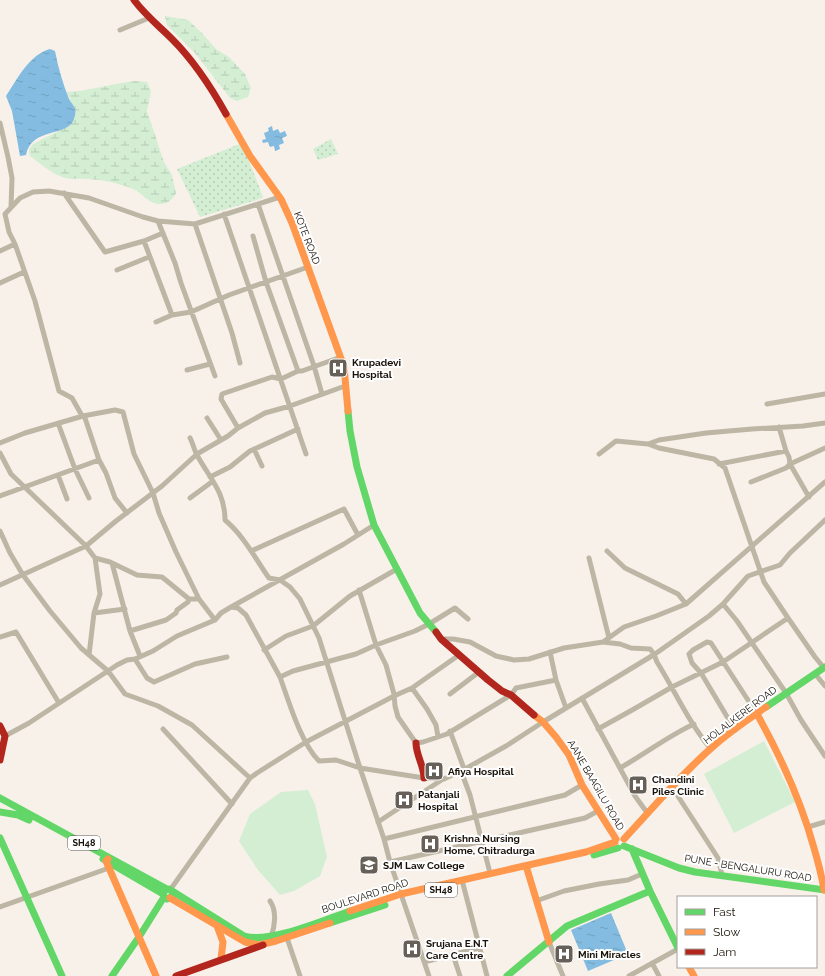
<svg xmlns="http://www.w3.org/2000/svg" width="825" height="976" viewBox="0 0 825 976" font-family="Raleway,sans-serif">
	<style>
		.grass { fill: #d4eed3 }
		.wetland { fill: url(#wetland-marsh) }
		.park { fill: url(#park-dots) }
		.water { fill: url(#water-ripples) }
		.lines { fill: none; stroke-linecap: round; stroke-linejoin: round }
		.street { stroke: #bdb6a5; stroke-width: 5 }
		.fast { stroke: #63d668; stroke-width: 7 }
		.slow { stroke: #ff974d; stroke-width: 7 }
		.jam { stroke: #b3261e; stroke-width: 7 }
		.labels { text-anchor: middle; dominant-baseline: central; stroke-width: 4; stroke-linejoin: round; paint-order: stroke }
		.shield { fill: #fff; stroke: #5d5954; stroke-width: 1 }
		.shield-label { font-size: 9px; font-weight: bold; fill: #18120a }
		.street-label { font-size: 10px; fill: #18120a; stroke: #fff }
		.poi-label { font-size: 10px; font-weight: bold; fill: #18120a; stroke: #fff; text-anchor: start }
	</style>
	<defs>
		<pattern id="wetland-marsh" width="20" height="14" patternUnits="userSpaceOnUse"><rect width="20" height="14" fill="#d4eed3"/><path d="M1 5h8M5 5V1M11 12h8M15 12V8" fill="none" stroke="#b5cbb4"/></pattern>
		<pattern id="park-dots" width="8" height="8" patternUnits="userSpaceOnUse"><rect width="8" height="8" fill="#d4eed3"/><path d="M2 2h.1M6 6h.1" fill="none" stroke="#b5cbb4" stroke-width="1.8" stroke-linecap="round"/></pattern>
		<pattern id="water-ripples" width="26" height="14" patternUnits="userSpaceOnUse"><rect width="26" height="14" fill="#83bce0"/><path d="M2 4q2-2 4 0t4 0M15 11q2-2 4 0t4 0" fill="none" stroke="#70a1bf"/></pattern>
	</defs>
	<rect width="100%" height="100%" fill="#f7f1ea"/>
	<path class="grass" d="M764,741L795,802L734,833L704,774Z
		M308,790L315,804L327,857L320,876L294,891L280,895L258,870L239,841L250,814L281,792Z"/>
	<path class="wetland" d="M165,16L188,20L201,32L216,49L229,57L245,74L251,88L248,97L237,101L230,98L195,53L167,25Z
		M136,81L147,82L151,91L147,111L164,162L172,175L176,193C173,199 169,203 162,204C148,205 142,192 133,189C118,183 101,179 85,179C79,178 72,180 66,178C55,176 39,163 30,156L29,149L33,144L70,125C81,112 71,105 67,92C91,91 113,83 136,81Z"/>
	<path class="park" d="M331,139L338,154L318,160L313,149Z
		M242,143L263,197L257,200L200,217L177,169Z"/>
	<path class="water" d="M50,49L55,51C58,67 63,84 69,99C71,102 74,106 75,109C76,112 75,116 74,119C69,137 31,127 26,155L20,156L12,111L6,96C18,78 29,55 50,49Z
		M272,126L273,131L278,129L280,133L285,131L287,136L282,138L284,143L279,145L280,149L275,151L274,146L270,147L268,142L263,143L262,140L266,139L264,133L269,131L268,128Z
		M611,913L628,954L588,971L571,930Z"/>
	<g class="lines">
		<path class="street" d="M120,30L149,18
			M0,123L8,157L12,178L11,207
			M64,193L105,252L144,241L163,233
			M258,204L314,366L322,394
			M224,214L306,454
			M158,221L175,263L181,283L215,376
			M195,224L232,333L240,363
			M253,236L266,282L298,371
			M144,241L172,315
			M0,251L15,244
			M117,270L149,257
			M0,283L24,272
			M156,322L172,315L191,312L229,295L308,267
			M187,370L210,364
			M767,404L825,394
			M207,418L221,440
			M58,423L75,469L89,498
			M779,427L786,451
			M238,428L221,399L222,394L272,377L281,379L298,371H302L341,357
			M190,438C193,443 194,450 197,455C210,479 225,492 225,520C244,536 255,558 269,578L280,580L290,587L300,599L319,638L360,768L384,839L390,862L429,976
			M0,443L25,433L83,416L115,410L123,412L134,454L153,493L159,513L176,552L199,599L215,620
			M254,449L262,466
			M0,453L11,474L86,546L95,558L110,562L137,575L162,577L189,599H199
			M599,454L616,441L648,444L659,440L706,433L752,429L803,426L825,423
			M719,464L786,451L789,457L790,464L786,468L751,482
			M58,475L67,499
			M210,477L230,467L250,451L298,429
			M0,496L99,460
			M809,497L790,464L825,448
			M190,498L213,481
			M127,513L115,498L106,473L99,460L85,418L81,414L72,398L59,391L35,301L15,244L9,232L5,214L20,198L33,192L49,191L89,198L143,217L158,221L195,224L280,197
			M825,520L790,553L780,565L748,576L723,604L737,621L786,693L801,720L825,756
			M0,531L10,553L23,575L50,611L81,648L108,671L125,694L158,706L192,725L250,778
			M251,551L344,509L358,535
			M607,551L625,568L678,594L686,604
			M589,558L609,638
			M112,563L130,631L140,656
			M0,585L86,546L116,521L162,486L197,454L228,436L238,428L265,413L290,406L345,386
			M359,590L376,645L415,631L429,624L455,608L468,619
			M231,607L344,544L374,525
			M94,613L125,609
			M788,618L815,657L824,668
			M130,631L166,620L176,613L177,610L188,602L189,599
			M0,637L16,632L59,703
			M441,639H453L470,642L496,656L514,660L529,659L564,648L603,642L620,644L631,648L650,649C654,653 655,657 657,662C675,691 689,723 711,749
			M603,642L624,627L656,616L686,604L825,482
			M264,650L286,636L313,626L350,596L397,569
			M550,652L556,680L566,708
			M89,655L94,613L100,594L95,558
			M135,659L147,678L154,682L195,664L227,657
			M816,675L825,686
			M280,677C289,702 301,743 319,761L336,760L360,768L424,778L444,779L465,769L506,746L543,722L655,654L709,616L723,604
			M412,688L427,709L436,725L438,737
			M450,694L479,672
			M582,698L635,796L648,814
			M163,729L232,804
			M598,729L634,709L672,687L723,662L788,618L764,582L725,468L714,459L659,448L648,444
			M735,730L701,673L692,663L689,654L693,650L707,642L711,643L757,714
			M450,731L463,766L461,771L470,795L490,873
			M5,736L29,723L117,665L127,660L135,659L153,651L177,636L215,620L221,613L231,607L238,608L246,615L280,677L293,671L356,654L376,645L386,665L394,694L395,706L398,717L416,743L423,742L447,734L511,695L516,688L556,680
			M620,768C645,754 668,736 694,724
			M672,787L718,858L722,875
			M378,822L443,779
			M808,827L825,822
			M384,839L565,795L582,785
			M390,862L585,818L598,811
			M463,884L487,976
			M170,890L250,778L257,773L306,742L394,696L412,688L459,655
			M270,901C277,911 275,926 271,937
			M536,901L564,891L599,884L628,880L642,874
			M0,907L109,868
			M287,938L300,976
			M549,942L563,976
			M453,955L460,976
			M424,962L479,948
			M652,963L659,976
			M629,976L678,949"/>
		<path class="fast" d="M348,411L350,431L357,467L374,525L420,613L436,632
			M766,707L825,667
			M0,798L167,889
			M0,812L18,815L29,820
			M0,838L62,976
			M624,846L679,868L695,872L825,890
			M632,849L650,891L678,948
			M594,855L618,848
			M103,859L163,894
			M172,892L173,896L167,899L164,897L163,891L169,889L244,936C269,944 324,920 350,911
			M330,923L385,905
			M112,976L139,937L164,897
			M507,976L567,926L650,891"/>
		<path class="slow" d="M226,114L250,156L281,199L292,223L344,367L348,411
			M757,714C781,757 801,801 814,848C818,862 822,876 824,890
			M534,715L543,722L556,737L569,755L582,785L616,839
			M624,839C654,807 683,772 716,744C732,730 749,719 766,707
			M108,859L106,861L156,976
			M527,869L549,942
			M170,898L245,942L259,945L276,941L330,923
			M350,911L401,894L586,852L615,842
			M217,926L223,942L221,959
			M689,967L694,976"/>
		<path class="jam" d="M134,0C145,15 159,26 172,39C194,61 211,87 226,114
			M436,632L441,639L488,680L502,691L511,695L534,715
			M0,726L5,736L0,760
			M416,743C416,755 424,766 424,778
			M176,976L263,945"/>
	</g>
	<defs>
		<symbol id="hospital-square" viewBox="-11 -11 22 22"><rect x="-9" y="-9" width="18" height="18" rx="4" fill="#666058" stroke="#fff"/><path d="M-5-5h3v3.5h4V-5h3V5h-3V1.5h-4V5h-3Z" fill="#fff"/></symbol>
		<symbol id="university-square" viewBox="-11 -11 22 22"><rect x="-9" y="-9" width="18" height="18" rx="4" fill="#666058" stroke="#fff"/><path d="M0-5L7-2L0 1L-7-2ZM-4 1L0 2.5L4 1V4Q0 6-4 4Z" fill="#fff"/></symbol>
	</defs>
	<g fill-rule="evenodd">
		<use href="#hospital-square" x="327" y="357" width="22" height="22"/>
		<use href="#hospital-square" x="423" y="760" width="22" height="22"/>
		<use href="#hospital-square" x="627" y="774" width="22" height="22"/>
		<use href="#hospital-square" x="393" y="789" width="22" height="22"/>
		<use href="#hospital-square" x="419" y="833" width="22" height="22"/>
		<use href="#university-square" x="358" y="854" width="22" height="22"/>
		<use href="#hospital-square" x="401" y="938" width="22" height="22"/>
		<use href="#hospital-square" x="553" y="943" width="22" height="22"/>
	</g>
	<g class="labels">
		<g class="shield">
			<rect x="68" y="836" width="32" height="14" rx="3"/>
			<rect x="425" y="883" width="32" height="14" rx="3"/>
		</g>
		<g class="shield-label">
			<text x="84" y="843">SH48</text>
			<text x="441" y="890">SH48</text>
		</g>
		<g class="street-label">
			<text transform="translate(307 238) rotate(69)">KOTE ROAD</text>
			<text transform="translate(740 715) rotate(-37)">HOLALKERE ROAD</text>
			<text transform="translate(596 785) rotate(60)">AANE BAAGILU ROAD</text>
			<text transform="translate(748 868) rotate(9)">PUNE - BENGALURU ROAD</text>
			<text transform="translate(365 896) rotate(-18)">BOULEVARD ROAD</text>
		</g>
		<g class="poi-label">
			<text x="352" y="362">Krupadevi<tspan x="352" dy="12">Hospital</tspan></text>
			<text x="448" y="771">Afiya Hospital</text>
			<text x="652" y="779">Chandini<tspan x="652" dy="12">Piles Clinic</tspan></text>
			<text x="418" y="794">Patanjali<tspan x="418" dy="12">Hospital</tspan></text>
			<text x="444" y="838">Krishna Nursing<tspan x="444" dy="12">Home, Chitradurga</tspan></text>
			<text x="383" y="865">SJM Law College</text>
			<text x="426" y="943">Srujana E.N.T<tspan x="426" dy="12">Care Centre</tspan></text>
			<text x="578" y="954">Mini Miracles</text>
		</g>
	</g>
	<rect x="677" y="896" width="140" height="72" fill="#ffffff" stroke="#a3a09d"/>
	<rect x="685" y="909" width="20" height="6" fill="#63d668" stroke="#a3a09d"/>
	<text x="713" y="916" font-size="12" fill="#18120a">Fast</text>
	<rect x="685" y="929" width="20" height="6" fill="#ff974d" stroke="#a3a09d"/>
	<text x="713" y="936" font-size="12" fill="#18120a">Slow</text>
	<rect x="685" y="949" width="20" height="6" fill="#b3261e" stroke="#a3a09d"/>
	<text x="713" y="956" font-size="12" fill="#18120a">Jam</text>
</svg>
